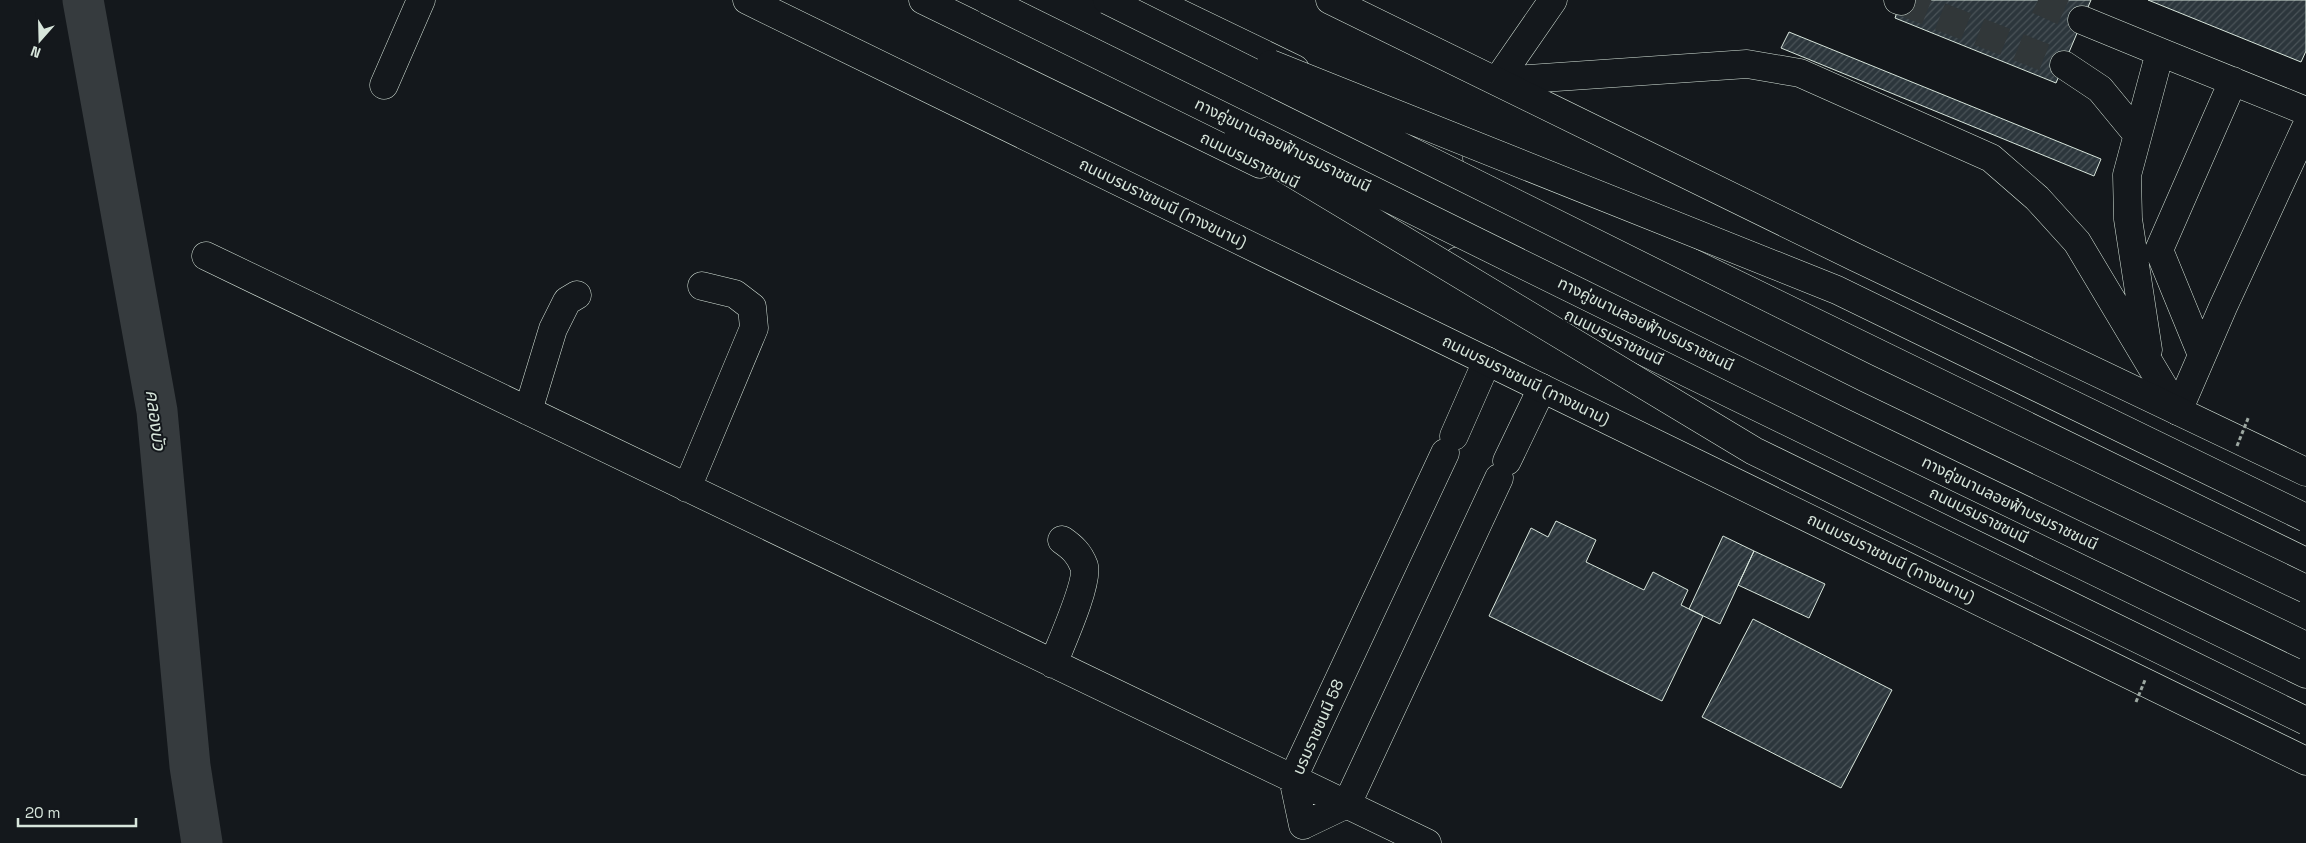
<svg xmlns="http://www.w3.org/2000/svg" width="2306" height="843" viewBox="0 0 2306 843" font-family="'Space Grotesk','Noto Sans Thai',sans-serif">
	<style>
		.lines { fill: none; stroke-linecap: round; stroke-linejoin: round }
		.canal { stroke: #363b3e; stroke-width: 41 }
		.building { fill: url(#building-hatch); stroke: #d8e6dc }
		.minor-tunnel { stroke: #313739; stroke-width: 28; stroke-dasharray: 28 14; stroke-linecap: butt }
		.minor-casing { stroke: #d8e6dc; stroke-width: 29 }
		.major-casing { stroke: #d8e6dc; stroke-width: 29 }
		.minor { stroke: #14181c; stroke-width: 28 }
		.major { stroke: #14181c; stroke-width: 28 }
		.major-bridge-casing { stroke: #d8e6dc; stroke-width: 29; stroke-linecap: butt }
		.path-bridge { stroke: #9da8a2; stroke-width: 3; stroke-dasharray: 4 2.5; stroke-linecap: butt }
		.major-bridge { stroke: #14181c; stroke-width: 28 }
		.labels { text-anchor: middle; dominant-baseline: central; stroke-width: 4; stroke-linejoin: round; paint-order: stroke }
		.street-label { font-size: 16px; fill: #d8e6dc; stroke: #14181c }
		.water-label { font-size: 18px; font-style: italic; fill: #d8e6dc; stroke: #14181c }
	</style>
	<defs>
		<pattern id="building-hatch" width="6" height="6" patternUnits="userSpaceOnUse" patternTransform="scale(1.25)"><rect width="6" height="6" fill="#2c363c"/><path d="M-1 1l2-2M0 6l6-6M5 7l2-2" fill="none" stroke="#4a5358"/></pattern>
	</defs>
	<rect width="100%" height="100%" fill="#14181c"/>
	<g class="lines">
		<path class="canal" d="M83,0L157,411L190,766L202,843"/>
	</g>
	<path class="building" d="M1901,0H2091L2056,83L1895,18Z
		M2148,0H2306V51L2301,62Z
		M1789,32L2101,159L2094,176L1781,48Z
		M1556,521L1596,540L1586,562L1644,590L1653,572L1688,590L1681,605L1703,616L1662,701L1489,616L1531,528L1548,537Z
		M1723,536L1754,551L1720,624L1689,609Z
		M1754,551L1825,584L1809,618L1738,585Z
		M1753,619L1892,690L1841,788L1702,717Z"/>
	<g class="lines">
		<path class="minor-tunnel" d="M2038,0L2082,20
			M1901,1L2064,65"/>
		<defs>
			<path id="minor" d="M1898,0L1901,1
				M2082,20L2160,52L2127,175L2128,219L2148,350
				M2160,52L2306,111
				M2064,65L2100,89L2137,134
				M1497,81L1747,64L1800,73L1991,158L2037,198L2077,242L2178,411
				M1497,81L1553,0
				M384,85L421,0
				M206,256L1427,843
				M2202,355L2159,250L2233,81
				M528,411L553,329L567,301L577,295
				M2178,411L2223,307L2306,127
				M1454,436L1487,361
				M1507,461L1542,388
				M687,488L754,328L752,307L735,294L702,286
				M1053,664C1060,646 1089,582 1084,566C1079,553 1072,547 1062,540
				M1303,825L1347,804L1499,478
				M1303,825L1293,778L1445,453"/>
			<path id="major" d="M747,0L2306,761
				M923,0L1260,164
				M1152,0L1295,69
				M1330,0L1855,257L2306,472
				M1477,158L2306,562
				M1458,261L2306,674"/>
		</defs>
		<use href="#minor" class="minor-casing"/>
		<use href="#major" class="major-casing"/>
		<use href="#minor" class="minor"/>
		<use href="#major" class="major"/>
		<defs>
			<path id="major-bridge" d="M987,0L1844,423L2306,646
				M1107,0L1866,378L2306,589
				M1271,64L1837,290L2306,518
				M1237,140L1754,451L2306,721"/>
		</defs>
		<use href="#major-bridge" class="major-bridge-casing"/>
		<path class="path-bridge" d="M2237,446L2249,416
			M2136,702L2145,680"/>
		<use href="#major-bridge" class="major-bridge"/>
	</g>
	<g class="labels">
		<g class="street-label">
			<text transform="translate(1283 145) rotate(26)">ทางคู่ขนานลอยฟ้าบรมราชชนนี</text>
			<text transform="translate(1250 160) rotate(26)">ถนนบรมราชชนนี</text>
			<text transform="translate(1163 203) rotate(26)">ถนนบรมราชชนนี (ทางขนาน)</text>
			<text transform="translate(1646 324) rotate(26)">ทางคู่ขนานลอยฟ้าบรมราชชนนี</text>
			<text transform="translate(1614 337) rotate(26)">ถนนบรมราชชนนี</text>
			<text transform="translate(1526 380) rotate(26)">ถนนบรมราชชนนี (ทางขนาน)</text>
			<text transform="translate(2010 503) rotate(26)">ทางคู่ขนานลอยฟ้าบรมราชชนนี</text>
			<text transform="translate(1979 515) rotate(26)">ถนนบรมราชชนนี</text>
			<text transform="translate(1891 558) rotate(26)">ถนนบรมราชชนนี (ทางขนาน)</text>
			<text transform="translate(1318 727) rotate(-66)">บรมราชชนนี 58</text>
		</g>
		<g class="water-label">
			<text transform="translate(156 420) rotate(83)">คลองบัว</text>
		</g>
	</g>
	<g transform="translate(40 40) rotate(200)" stroke="#14181c" stroke-width="4" paint-order="stroke">
	<path d="M0-4L9 19L0 12L-9 19Z" fill="#d8e6dc"/>
	<text y="-8" font-size="14" font-weight="bold" text-anchor="middle" fill="#d8e6dc">N</text>
	</g>
	<path d="M18 818v8h118v-8" fill="none" stroke="#d8e6dc" stroke-width="2.5"/>
	<text x="25" y="818" font-size="15" fill="#d8e6dc" stroke="#14181c" stroke-width="4" paint-order="stroke">20 m</text>
</svg>
